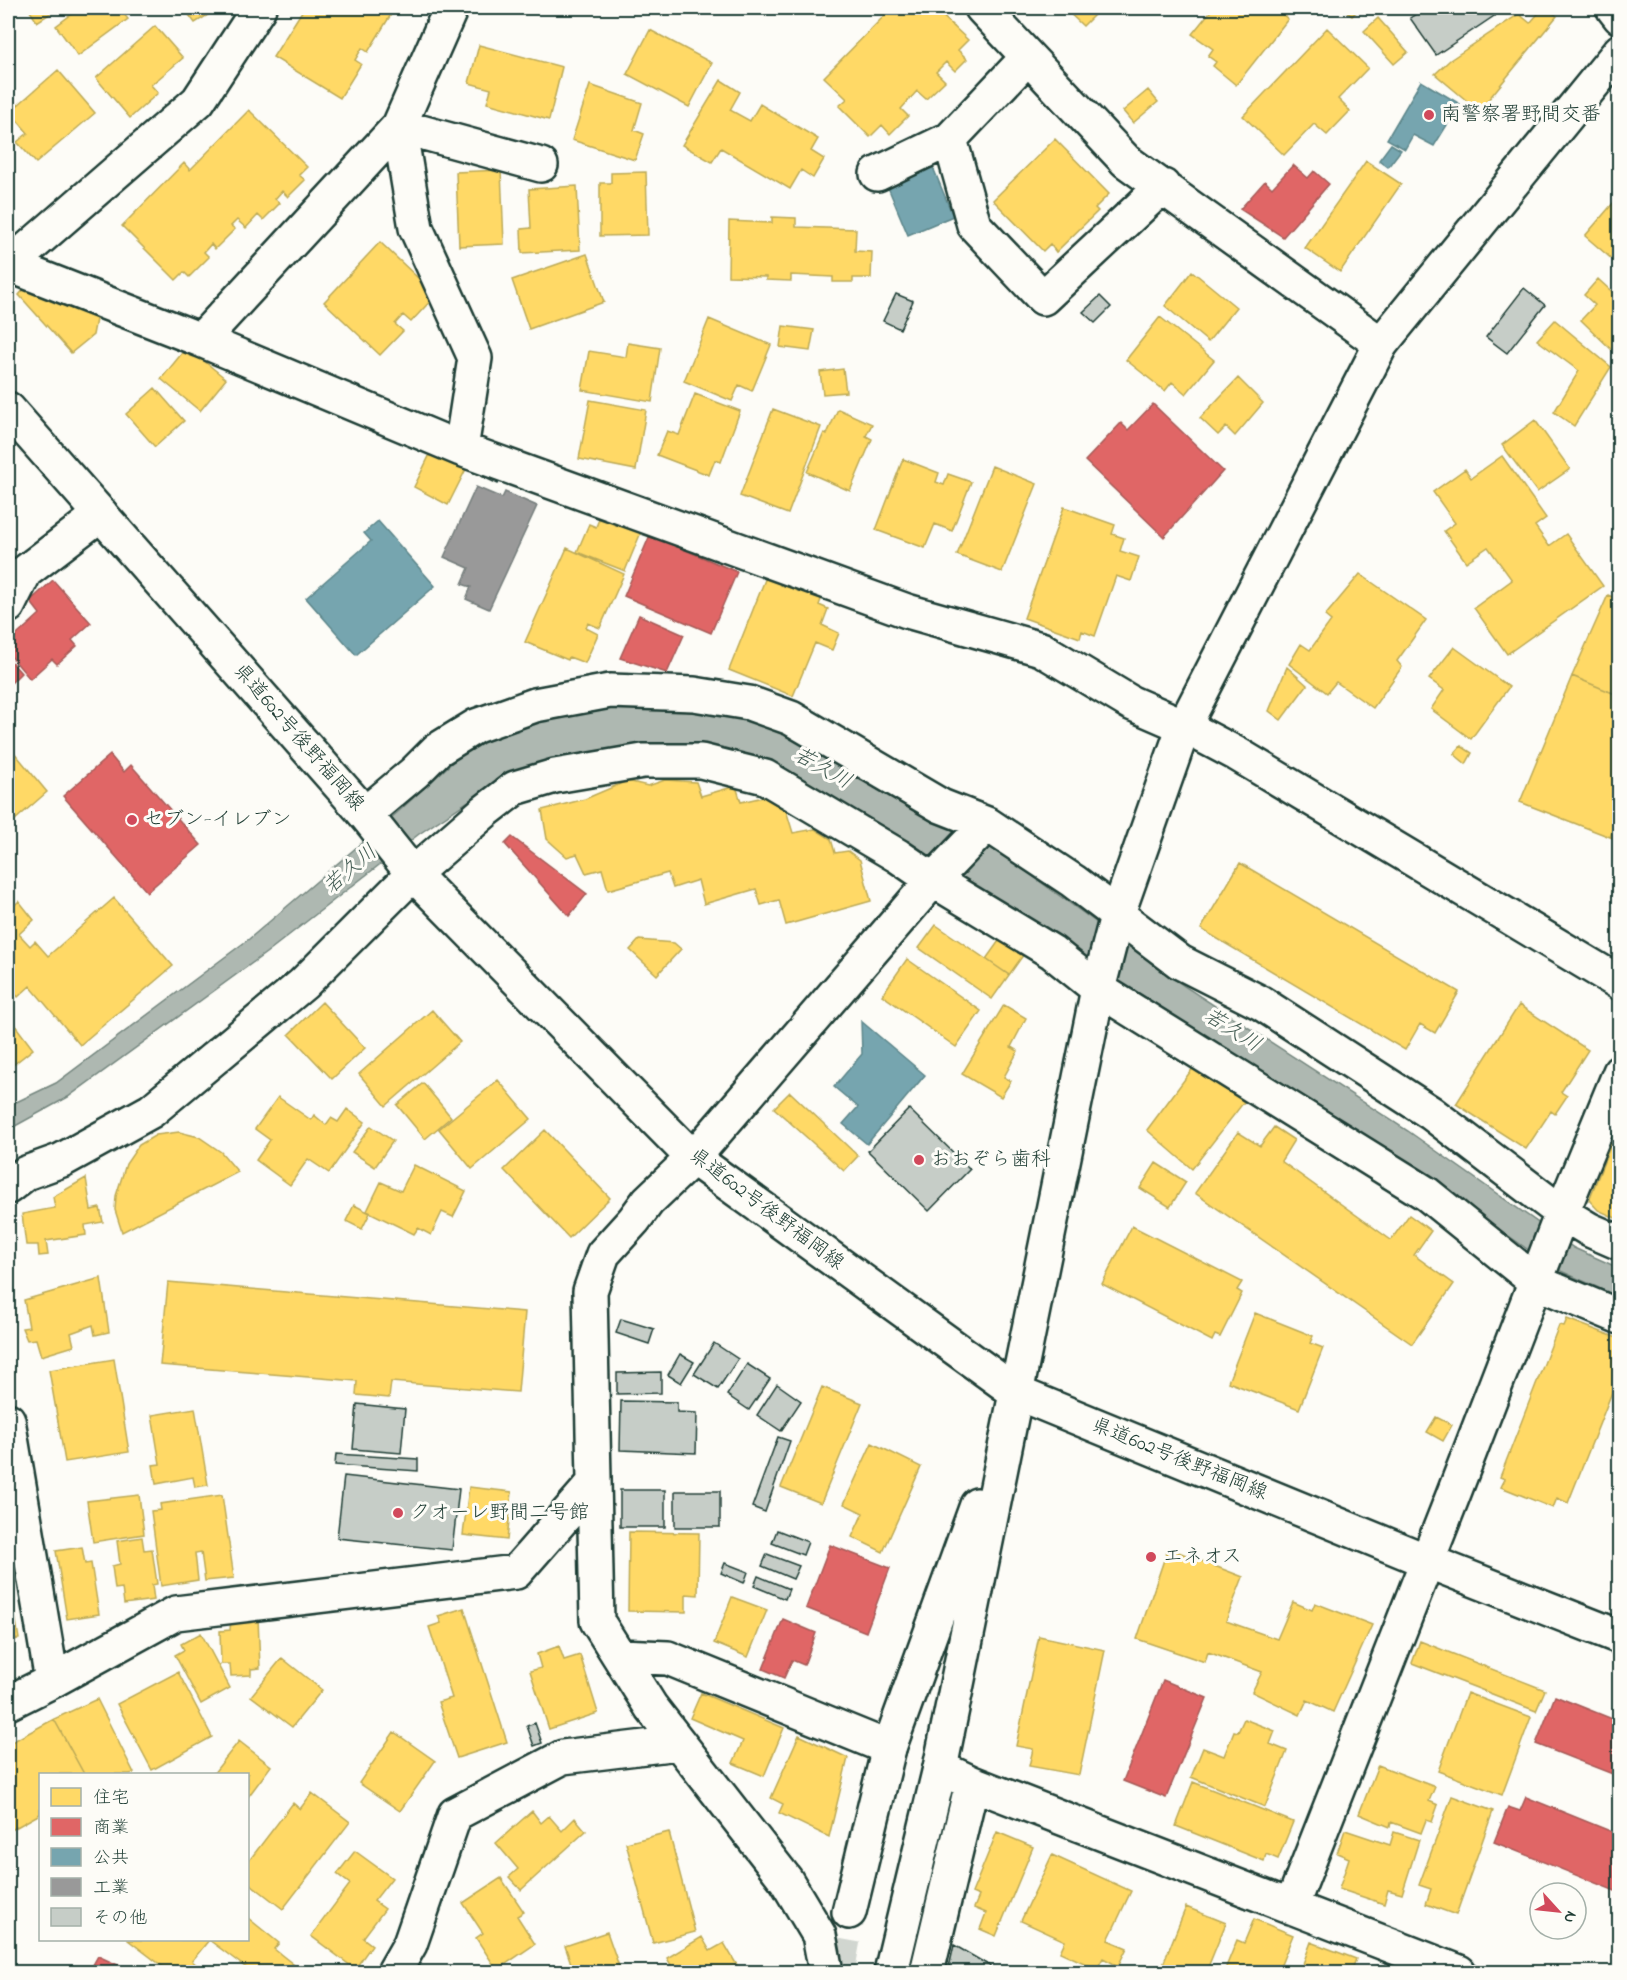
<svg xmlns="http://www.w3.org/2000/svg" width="1627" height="1980" viewBox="0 0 1627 1980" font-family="'Indie Flower','Klee One',sans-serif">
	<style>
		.water { fill: #aeb8b1; stroke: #75877f; stroke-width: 1.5 }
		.homes { fill: #ffd966; stroke: #bcaa57; stroke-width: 1.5 }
		.shops { fill: #e06666; stroke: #a65a57; stroke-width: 1.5 }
		.public { fill: #76a5af; stroke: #5c868a; stroke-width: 1.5 }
		.industry { fill: #999; stroke: #747d7b; stroke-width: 1.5 }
		.building { fill: #c6cdc7; stroke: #1f3d34; stroke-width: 1.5 }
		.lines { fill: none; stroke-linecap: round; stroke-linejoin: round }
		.tertiary-tunnel { stroke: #d1d6d0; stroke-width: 33; stroke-dasharray: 33 16; stroke-linecap: butt }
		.minor-casing { stroke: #1f3d34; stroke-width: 38 }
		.tertiary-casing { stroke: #1f3d34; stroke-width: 38 }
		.secondary-casing { stroke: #1f3d34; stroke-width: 38 }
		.minor { stroke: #fdfcf7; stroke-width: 33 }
		.tertiary { stroke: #fdfcf7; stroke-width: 33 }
		.secondary { stroke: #fdfcf7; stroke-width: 33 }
		.poi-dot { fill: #d1495b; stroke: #fdfcf7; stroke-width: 2 }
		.labels { text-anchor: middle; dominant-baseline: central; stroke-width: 6; stroke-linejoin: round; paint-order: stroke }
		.poi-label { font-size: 20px; fill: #1f3d34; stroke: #fdfcf7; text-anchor: start }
		.street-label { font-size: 20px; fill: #1f3d34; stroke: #fdfcf7 }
		.water-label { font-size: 21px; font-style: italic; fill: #435c53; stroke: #fdfcf7 }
	</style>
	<rect width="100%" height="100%" fill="#fdfcf7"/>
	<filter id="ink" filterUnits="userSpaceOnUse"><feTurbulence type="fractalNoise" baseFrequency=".0167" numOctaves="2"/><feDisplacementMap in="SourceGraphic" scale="12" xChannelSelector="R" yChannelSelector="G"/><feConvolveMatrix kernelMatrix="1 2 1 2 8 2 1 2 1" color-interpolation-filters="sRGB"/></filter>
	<g filter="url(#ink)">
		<path class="water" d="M648,704L709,707L790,730L998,851L1184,986L1408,1131L1574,1248L1619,1268V1297L1554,1268L1394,1155L1173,1016L1048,942L774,768L529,770L488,788L419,834L266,953L68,1097L8,1130V1106L56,1083L249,939L399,811L468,748L567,712Z"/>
		<path class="homes" d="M28,8H59L37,22Z
			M80,8H119L128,19L78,56L56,26Z
			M184,8H219L195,23Z
			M304,8H395L368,52L362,48L355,60L361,64L340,98L273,57Z
			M892,8H934L968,40L958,50L967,59L955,71L946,62L936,72L945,81L926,99L917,91L901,109L908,116L890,134L882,125L870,137L839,106L847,99L824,77Z
			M1064,8H1101L1083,26Z
			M1213,8H1279L1277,10L1288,19L1236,85L1213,66L1216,62L1208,56L1213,49L1192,34Z
			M1342,8H1360L1352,16Z
			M1543,8H1547L1557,16L1479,111L1435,74L1450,60L1519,14L1530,23Z
			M1378,18L1408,52L1394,64L1364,31Z
			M155,26L183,58L151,85L158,93L130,118L96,78Z
			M1327,28L1368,68L1338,99L1350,111L1327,135L1314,124L1284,155L1243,116Z
			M650,30L712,63L689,107L627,74Z
			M479,45L562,67L549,120L487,103L491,89L469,83Z
			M58,70L95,113L36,163L17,142L28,133L10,112Z
			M721,80L740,92L730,110L750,121L760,104L818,139L811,151L824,159L813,178L801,170L790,189L721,148L712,162L682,145Z
			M590,85L642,103L634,130L644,134L635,160L572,140Z
			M1148,90L1158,102L1133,123L1123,111Z
			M249,110L307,167L299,175L305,180L288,197L282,191L275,199L280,203L263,220L258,215L246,228L237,220L231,226L235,229L215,249L211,244L204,252L209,257L189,277L184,272L176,280L122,226L184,163L190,170Z
			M1055,139L1109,194L1095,208L1098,211L1056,252L1050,244L1043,251L993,200Z
			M1366,161L1401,184L1340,272L1305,248Z
			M501,170L504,244L459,246L456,172Z
			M646,172L648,235L600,236V183H611V173Z
			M577,186L580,250L522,253L521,229L531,228L529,189Z
			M1620,195V266L1585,236Z
			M772,217L796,218V227L856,229L855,251L872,252L871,278H853V282H833V277L791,275V281L766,280V277L728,276L729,221L772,223Z
			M380,242L436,295L411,322L403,315L395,324L403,331L380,355L324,302Z
			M587,254L604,302L529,329L512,280Z
			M1192,271L1236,307L1208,342L1165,306Z
			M1598,279L1620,299V348L1615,353L1581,320L1595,305L1584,295Z
			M25,288L97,314L93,335L71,353L19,295Z
			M1160,317L1214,360L1186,394L1172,382L1165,391L1126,360Z
			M709,319L771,345L752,391L739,385L732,401L684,381Z
			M1555,320L1611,367L1574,426L1554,412L1579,371L1537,340Z
			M783,326L814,330L810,351L780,347Z
			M628,343L660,348L652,402L582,390L589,351L626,357Z
			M187,347L226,379L200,411L161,379Z
			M843,369L846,392L823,394L820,372Z
			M1238,378L1263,403L1235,436L1226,427L1218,435L1200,418Z
			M155,388L184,421L155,447L126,414Z
			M695,394L740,411L721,462L715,460L709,475L657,455L667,431L679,435Z
			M590,400L646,410L636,470L579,459Z
			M773,409L821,427L788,514L740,496Z
			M838,409L872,424L866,436L872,439L850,491L807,472L824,433L827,434Z
			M1535,420L1570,469L1537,492L1502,445Z
			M437,440L472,457L448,505L414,487Z
			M1502,456L1546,518L1535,526L1549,546L1566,534L1603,586L1507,654L1474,608L1512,580L1488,547L1466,562L1444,531L1455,523L1433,492L1465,469L1471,478Z
			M903,459L939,473L936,482L944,485L948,474L971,482L952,531L935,524L925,548L876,530Z
			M992,466L1037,484L1002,572L957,555Z
			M1064,507L1115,525L1112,534L1124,538L1120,551L1139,557L1131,581L1116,576L1095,636L1082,631L1080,638L1024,618Z
			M603,508L644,525L625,571L577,552L589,524L596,527Z
			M567,548L624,574L600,628L588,623L586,628L598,634L585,663L569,657L568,660L525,642Z
			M770,567L825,589L819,605L828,609L822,625L839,633L832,650L815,643L793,696L729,670Z
			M1360,574L1426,620L1397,661L1402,667L1373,708L1336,682L1327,693L1289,664L1301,644L1310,650L1331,621L1325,616Z
			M1608,595L1620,600V696L1572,676Z
			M1454,647L1509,687L1471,739L1431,709L1444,690L1429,679Z
			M1287,667L1307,685L1281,720L1269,711Z
			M1572,676L1620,696V815L1610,837L1520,802Z
			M8,745L47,792L8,826Z
			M1461,746L1472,753L1466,764L1454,754Z
			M665,780L696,782L701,796L736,786L741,802L763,797L786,810L793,833L815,829L831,839L835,853L848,851L860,860L871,901L786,925L779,900L761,905L756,889L704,904L698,880L673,888L668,873L608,890L602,869L586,873L577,854L567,857L547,839L542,810L585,799L627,781L648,786Z
			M1620,815V840L1610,837Z
			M1240,863L1459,992L1435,1033L1420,1024L1405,1050L1201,929Z
			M114,898L173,966L80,1045L30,986L18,997L8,986V911L19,901L34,920L19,934L30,946L35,941L48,956Z
			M936,925L1009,975L992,999L919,948Z
			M1001,938L1024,954L1009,975L986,959Z
			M639,940L674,943L681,949L657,975L630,950Z
			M907,959L981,1011L956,1047L882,995Z
			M322,1002L365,1048L332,1079L289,1034Z
			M1004,1005L1026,1018L1011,1047L1018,1051L1004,1077L1011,1081L1001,1097L962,1074Z
			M1519,1005L1588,1050L1561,1092L1567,1096L1555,1114L1551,1111L1526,1149L1456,1104Z
			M432,1010L460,1042L386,1106L359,1074Z
			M8,1016L33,1049L8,1069Z
			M1196,1064L1244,1102L1192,1169L1147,1130Z
			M498,1080L531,1119L472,1169L439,1129Z
			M423,1083L451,1117L425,1139L397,1105Z
			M790,1092L858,1156L844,1171L774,1108Z
			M278,1097L311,1120L314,1115L326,1125L331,1118L338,1122L347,1109L365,1122L329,1173L308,1159L290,1185L256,1160L270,1140L255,1129Z
			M1620,1121V1220L1598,1210L1589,1200Z
			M371,1126L393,1141L375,1167L352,1152Z
			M1274,1127L1294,1140L1281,1161L1391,1240L1409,1215L1431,1231L1414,1255L1454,1284L1412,1344L1195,1193L1238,1132L1260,1146Z
			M545,1130L610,1198L569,1238L504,1170Z
			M179,1132L199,1137L221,1152L238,1172L122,1232L115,1210L116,1196L126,1164L139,1145L156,1135Z
			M1156,1163L1186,1182L1170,1207L1140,1188Z
			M414,1165L466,1191L453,1217L442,1212L431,1235L418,1228L414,1234L367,1211L381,1182L401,1191Z
			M86,1178L91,1210L100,1208L103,1222L85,1225L86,1235L46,1241L48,1255L39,1256L38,1245H26L22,1214L55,1208L53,1197Z
			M354,1205L370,1213L362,1229L346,1221Z
			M1132,1226L1242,1282L1237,1290L1242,1293L1220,1337L1215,1335L1212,1341L1102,1284Z
			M101,1278L109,1332L95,1335L93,1325L71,1333L74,1346L41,1356L36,1339L27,1340L22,1328L29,1327L24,1300Z
			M168,1282L525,1312L518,1392L391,1382L389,1398L356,1395L357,1381L160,1365Z
			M1255,1313L1313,1336L1310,1343L1323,1348L1299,1409L1228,1382Z
			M1567,1319L1620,1339L1617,1349H1620V1372L1568,1503L1557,1498L1553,1508L1501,1487L1505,1479L1500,1477L1559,1325L1564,1326Z
			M114,1359L129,1452L65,1462L49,1370Z
			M822,1387L862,1403L821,1503L781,1487Z
			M195,1408L208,1485L195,1487L193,1477L156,1484L153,1465L160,1464L152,1415Z
			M1436,1417L1452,1425L1443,1441L1427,1432Z
			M872,1443L921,1467L883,1552L852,1537L863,1513L844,1504Z
			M469,1487L512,1492L507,1540L463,1535Z
			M139,1495L144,1534L93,1542L87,1501Z
			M222,1495L234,1578L205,1581L201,1552L195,1553L198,1580L161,1586L151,1511L161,1510L160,1504Z
			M629,1532L699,1533L698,1595L686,1594V1612L628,1611Z
			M142,1537L144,1550L152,1549L157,1584L152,1585L154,1600L124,1604L122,1588L115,1589L112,1566L120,1564L117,1541Z
			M82,1547L85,1564L91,1563L99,1614L67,1619L56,1551Z
			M1168,1548L1243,1577L1226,1621L1277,1639L1293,1602L1312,1610L1315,1603L1372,1625L1333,1712L1307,1700L1300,1715L1252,1692L1262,1672L1208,1652L1205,1662L1137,1639Z
			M8,1586H10L19,1639L8,1641V1647Z
			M732,1597L767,1610L748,1657L714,1643Z
			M464,1608L507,1742L457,1758L438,1702L452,1698L429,1627L441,1623L438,1616Z
			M258,1617L260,1668L251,1669V1675L231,1676L230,1664H221L220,1631L230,1630L231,1618Z
			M201,1633L230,1688L201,1704L175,1655L184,1650L181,1644Z
			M1039,1636L1105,1650L1079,1775L1029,1766L1033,1749L1016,1746Z
			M1420,1641L1545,1690L1536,1711L1412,1663Z
			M559,1646L564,1660L580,1655L598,1713L549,1729L530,1671L541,1668L537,1654Z
			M282,1658L322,1690L292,1727L251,1696Z
			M178,1672L212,1737L152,1770L117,1704Z
			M701,1693L784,1728L764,1776L733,1763L743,1741L690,1718Z
			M1467,1693L1531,1717L1502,1795L1438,1771Z
			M97,1699L134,1773L130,1774H84L54,1719Z
			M54,1719L84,1774H40V1814L8,1832V1744Z
			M1244,1719L1275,1731L1270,1744L1287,1751L1265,1807L1191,1777L1203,1748L1224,1756L1234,1731L1238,1732Z
			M394,1732L435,1761L400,1811L359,1783Z
			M799,1735L848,1758L829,1837L779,1813L783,1804L771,1798Z
			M239,1741L271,1766L248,1797V1774H213Z
			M1378,1765L1435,1787L1429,1801L1438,1805L1432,1822L1426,1820L1421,1833L1391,1822L1390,1827L1359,1814Z
			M1193,1782L1293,1822L1278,1859L1266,1854L1264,1861L1176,1826Z
			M312,1793L350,1822L283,1909L248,1882V1862L293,1803L300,1809Z
			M1452,1796L1493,1811L1456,1915L1426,1904L1431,1889L1419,1885Z
			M532,1811L541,1823L549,1816L562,1831L575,1818L586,1831L521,1890L509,1877L518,1869L496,1843Z
			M1345,1830L1390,1845L1394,1832L1419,1840L1402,1894L1388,1890L1384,1904L1339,1889L1349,1858L1337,1853Z
			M669,1832L695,1932L653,1943L626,1843Z
			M997,1832L1033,1847L996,1936L980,1929L986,1913L974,1908L979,1896L972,1893Z
			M355,1851L392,1878L374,1901L385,1909L363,1938L372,1945L355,1969L311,1936L350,1884L337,1874Z
			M1052,1855L1131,1891L1108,1940L1127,1948L1118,1966L1103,1958L1097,1969L1060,1952L1065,1941L1021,1921Z
			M501,1878L524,1912L517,1916L535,1944L497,1970L476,1938L483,1933L463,1903Z
			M1186,1907L1226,1923L1206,1972H1160Z
			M248,1918L279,1943L274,1949L303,1972H247L249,1970L209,1940L192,1961L206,1972H170L128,1940H248Z
			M1254,1919L1293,1935L1278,1972H1224L1237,1940L1244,1943Z
			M607,1932L621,1972H574L565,1946Z
			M702,1937L710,1951L724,1943L741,1972H675L667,1958Z
			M1311,1942L1356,1959L1351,1972H1300Z"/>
		<path class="shops" d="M1293,165L1308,178L1314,171L1329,184L1283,237L1240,209L1265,181L1272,188Z
			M1153,404L1223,471L1164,537L1085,461L1121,423L1128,430Z
			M650,535L737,572L711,633L624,596Z
			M53,580L91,623L72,640L77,646L57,664L52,659L30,679L8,653V643L40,614L30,601Z
			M639,615L684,635L667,673L620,658Z
			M8,658L21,673L8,686Z
			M110,755L124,772L131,765L201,845L147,892L63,796Z
			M512,837L587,894L569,916L505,844Z
			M830,1545L890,1568L866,1632L806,1608Z
			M783,1619L816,1633L804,1665L792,1660L784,1678L763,1669Z
			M1163,1680L1207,1698L1166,1798L1123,1781Z
			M1555,1696L1620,1722V1777L1536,1744Z
			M1526,1797L1620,1835V1893L1494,1842L1508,1807L1520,1811Z
			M98,1956L133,1972H89Z"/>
		<path class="public" d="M1421,81L1460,104L1434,146L1413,135L1405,149L1387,139Z
			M1391,144L1401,150L1388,167L1379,160Z
			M932,165L953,216L908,235L887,185Z
			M378,521L435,586L356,655L306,598L371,541L364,533Z
			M861,1021L925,1075L867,1144L843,1124L858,1107L834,1087L862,1054Z"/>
		<path class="industry" d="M476,487L502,498L505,492L537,506L489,609L466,599L471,587L462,584L469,568L444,557Z"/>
		<path class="building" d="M1425,8H1506L1436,55L1410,18Z
			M1524,288L1545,305L1507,353L1486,337Z
			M896,294L913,301L900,329L883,321Z
			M1100,296L1111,307L1095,323L1083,312Z
			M472,457L504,472L498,484L466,469Z
			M909,1109L970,1169L929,1211L868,1151Z
			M621,1319L654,1329L649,1344L616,1333Z
			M714,1343L738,1359L718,1389L694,1374Z
			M680,1354L694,1362L681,1383L668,1375Z
			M747,1364L770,1379L749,1410L727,1395Z
			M661,1372V1393L617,1394V1373Z
			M777,1384L801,1401L781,1431L757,1415Z
			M621,1401L677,1402V1412L697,1413L696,1453L620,1450Z
			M357,1404L405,1409L401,1453L353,1449Z
			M778,1437L790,1441L765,1512L752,1507Z
			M336,1454L418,1459V1471L335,1465Z
			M344,1476L459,1489L452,1550L337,1538Z
			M620,1490H665V1527H620Z
			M675,1491H720V1527H675Z
			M777,1530L808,1542L803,1555L772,1543Z
			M767,1554L799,1566L793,1579L762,1566Z
			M725,1563L748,1572L744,1583L721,1573Z
			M758,1576L789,1589L785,1599L754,1586Z
			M535,1723L542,1743L534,1746L527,1726Z
			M954,1945L990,1966L989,1972H948Z"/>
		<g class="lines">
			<path class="tertiary-tunnel" d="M838,1972L849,1912"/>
			<defs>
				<path id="minor" d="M982,8L1126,161L1381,344
					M1613,8L1620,17
					M1028,57L950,139L974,225L1043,298L1163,186
					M877,174L950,139
					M9,265L201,340L461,449L907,611L1041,649L1131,703L1184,726L1237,754L1620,983
					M8,266L198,101L259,8
					M201,340L399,126L451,8
					M461,449L475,358L416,228L399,126L541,165
					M8,606L25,572L101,514
					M365,814L415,772L437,750L476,726L535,705L610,691L694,694L749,703L791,718L941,806L987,824L1073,881L1180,962L1261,1003L1431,1113L1562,1213L1590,1230L1620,1243
					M8,1187L26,1173L62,1160L151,1111L303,984L413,874L484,812L515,788L555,776L643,761H701L765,777L898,856L933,880L1052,952L1098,989L1427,1194L1536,1282L1620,1317
					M8,1420L52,1681L8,1703
					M619,1656L668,1658L889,1748
					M52,1681L176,1613L516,1572L593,1484
					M940,1768L972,1783L1459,1972
					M1291,1907L1452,1498L1562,1213L1620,1072
					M394,1972L410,1944L455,1814L563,1757L678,1743
					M826,1972L819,1935L786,1880L651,1707L597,1621L590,1291L603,1254L634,1220L648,1201L693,1158L933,880L987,824
					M927,1972L972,1783"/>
				<path id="tertiary" d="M849,1912L889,1748L977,1505
					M891,1972L940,1768L1098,989L1117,916L1184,726L1381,344L1620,51"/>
				<path id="secondary" d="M8,409L365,814L413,874L693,1158L1017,1393L1427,1561L1620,1637"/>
			</defs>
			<use href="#minor" class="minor-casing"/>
			<use href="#tertiary" class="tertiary-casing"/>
			<use href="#secondary" class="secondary-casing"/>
			<use href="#minor" class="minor"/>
			<use href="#tertiary" class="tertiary"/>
			<use href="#secondary" class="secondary"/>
		</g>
	</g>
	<g class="poi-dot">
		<circle cx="1429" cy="115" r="6"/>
		<circle cx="132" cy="820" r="6"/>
		<circle cx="919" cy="1160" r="6"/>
		<circle cx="398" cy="1513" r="6"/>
		<circle cx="1151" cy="1557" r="6"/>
	</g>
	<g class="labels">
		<g class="poi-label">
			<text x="1441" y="115">南警察署野間交番</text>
			<text x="144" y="820">セブン-イレブン</text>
			<text x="931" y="1160">おおぞら歯科</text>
			<text x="410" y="1513">クオーレ野間二号館</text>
			<text x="1163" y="1557">エネオス</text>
		</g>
		<g class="street-label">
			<text transform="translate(298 738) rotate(49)">県道602号後野福岡線</text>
			<text transform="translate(766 1210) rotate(37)">県道602号後野福岡線</text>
			<text transform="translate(1179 1460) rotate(22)">県道602号後野福岡線</text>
		</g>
		<g class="water-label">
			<text transform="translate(822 769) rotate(29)">若久川</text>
			<text transform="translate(351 870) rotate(-41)">若久川</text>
			<text transform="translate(1232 1031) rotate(32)">若久川</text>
		</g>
	</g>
	<rect width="1627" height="1980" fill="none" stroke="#fdfcf7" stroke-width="30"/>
	<rect x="15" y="15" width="1597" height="1950" fill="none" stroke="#1f3d34" stroke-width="2" filter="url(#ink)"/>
	<rect x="39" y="1773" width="210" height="168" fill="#fdfcf7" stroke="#a4b0a9" stroke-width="1.5"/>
	<rect x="51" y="1788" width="30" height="18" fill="#ffd966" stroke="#a4b0a9" stroke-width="1.5"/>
	<text x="93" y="1803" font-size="18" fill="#1f3d34">住宅</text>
	<rect x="51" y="1818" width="30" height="18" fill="#e06666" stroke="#a4b0a9" stroke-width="1.5"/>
	<text x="93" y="1833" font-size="18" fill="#1f3d34">商業</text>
	<rect x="51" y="1848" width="30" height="18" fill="#76a5af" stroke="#a4b0a9" stroke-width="1.5"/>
	<text x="93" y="1863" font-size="18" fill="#1f3d34">公共</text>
	<rect x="51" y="1878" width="30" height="18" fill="#999999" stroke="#a4b0a9" stroke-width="1.5"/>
	<text x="93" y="1893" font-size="18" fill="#1f3d34">工業</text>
	<rect x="51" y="1908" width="30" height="18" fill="#c6cdc7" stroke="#a4b0a9" stroke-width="1.5"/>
	<text x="93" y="1923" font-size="18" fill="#1f3d34">その他</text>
	<g transform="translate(1558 1911) rotate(117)"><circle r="28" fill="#fdfcf7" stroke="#a4b0a9" stroke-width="1.5"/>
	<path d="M0-4.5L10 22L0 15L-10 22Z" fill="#d1495b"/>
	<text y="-9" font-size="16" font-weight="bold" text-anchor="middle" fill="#1f3d34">N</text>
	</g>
</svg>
